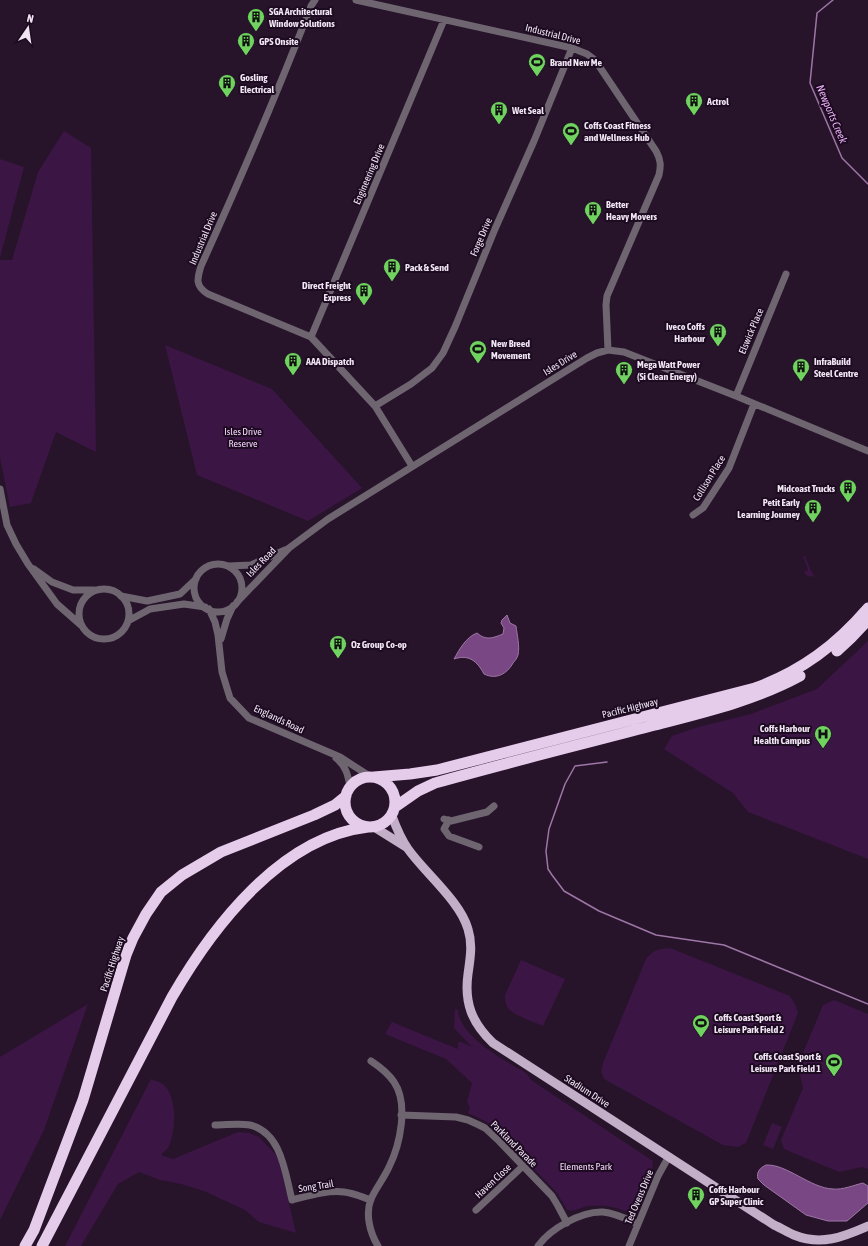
<svg xmlns="http://www.w3.org/2000/svg" width="868" height="1246" viewBox="0 0 868 1246" font-family="'Asap Condensed',sans-serif">
	<style>
		.green { fill: #3b1543 }
		.water { fill: #794783; stroke: #9d76a5 }
		.lines { fill: none; stroke-linecap: round; stroke-linejoin: round }
		.stream { stroke: #9d76a5; stroke-width: 1.5 }
		.minor { stroke: #6f6571; stroke-width: 7 }
		.major { stroke: #c4afc8; stroke-width: 9 }
		.highway { stroke: #e6cceb; stroke-width: 11 }
		.labels { text-anchor: middle; dominant-baseline: central; stroke-width: 4; stroke-linejoin: round; paint-order: stroke }
		.poi-label { font-size: 10px; font-weight: bold; fill: #f1e5f4; stroke: #1d0b21; text-anchor: start }
		.street-label { font-size: 10px; fill: #f1e5f4; stroke: #1d0b21 }
		.park-label { font-size: 10px; fill: #f2d5f8; stroke: #1d0b21 }
		.water-label { font-size: 11px; font-style: italic; fill: #ebb1f6; stroke: #1d0b21 }
	</style>
	<rect width="100%" height="100%" fill="#27142b"/>
	<path class="green" d="M64,131L91,148L96,452L56,432L31,503L10,507L0,457V260H12L38,172Z
		M0,159L24,167L0,258Z
		M165,345L272,389L362,488L308,521L197,475Z
		M803,556H805L811,571L814,575L811,577L806,575L804,572L808,570Z
		M868,641V859L748,812L733,793L664,749L672,736L698,727L751,714L817,689Z
		M670,948L790,996L795,1004L798,1013L746,1143L738,1147L723,1145L604,1079L601,1072L603,1063L646,959C654,950 657,949 670,948Z
		M521,960L565,979L543,1026C534,1022 513,1015 508,1008C505,1004 505,999 505,995Z
		M834,1000L868,1014V1169L862,1167L839,1172L784,1149L781,1140L803,1088L798,1065L823,1005Z
		M88,1004L44,1130L0,1220V1057Z
		M455,1009L458,1010C459,1033 494,1054 512,1065C521,1071 526,1070 531,1080L653,1161L652,1170L635,1210L630,1213C616,1207 604,1204 589,1206C581,1207 575,1212 567,1210L557,1193L498,1131L487,1122L468,1113L470,1108L467,1102L472,1083L446,1059L385,1034L392,1022L458,1049V1042H461L472,1047L454,1028Z
		M151,1079C155,1081 160,1082 163,1084C178,1097 176,1132 168,1148C166,1150 163,1152 161,1155L173,1159L238,1132L249,1133L259,1137L278,1157L296,1233L259,1222L245,1210L204,1191L181,1184L160,1180L139,1172L118,1184L81,1246H65Z
		M772,1123L782,1127L773,1149L763,1145Z"/>
	<path class="water" d="M507,615L510,623L516,626C517,635 520,646 518,655C517,658 515,661 513,663C507,674 496,680 484,674C477,661 469,654 454,659C459,650 466,637 477,633C486,641 493,638 503,634L504,628L501,623L502,620Z
		M766,1165C787,1164 810,1188 833,1189C843,1190 854,1185 863,1183L868,1186V1203L847,1221H828L806,1215L764,1185L758,1179C756,1172 760,1168 766,1165Z"/>
	<g class="lines">
		<path class="stream" d="M833,0L817,13L810,83L842,158L868,184
			M607,762L575,766L565,784L549,829L546,851L548,869L552,875L564,891L599,911L656,935L724,945L868,1004"/>
		<path class="minor" d="M315,0L311,6C277,94 240,180 201,266C197,279 195,286 208,294L311,337L375,406L412,466
			M356,0L572,48L587,54L595,60L656,151C661,160 661,166 659,175L607,296L606,305L608,350
			M311,337L444,20
			M736,396L786,274
			M375,406L411,384L432,368L443,353L455,327L495,229L534,141L572,48
			M0,489L7,525L16,544L28,564L57,604L82,626
			M693,515L703,508L729,468L754,404
			M194 588a24 24 0 1 1 48 0a24 24 0 1 1-48 0Z
			M229,566L251,565L285,550
			M34,569L52,582L73,590H94
			M79 614a25 25 0 1 1 50 0a25 25 0 1 1-50 0Z
			M121,596L147,601L180,594L196,579
			M237,602L289,548L328,519L587,358L597,353L608,350L624,352L736,396L868,451
			M209,609L215,622L218,635L222,672L230,698L249,718L340,757L371,777
			M128,621L150,609L184,604L205,607
			M221,639L227,619L233,606
			M336,758C346,766 348,775 350,787
			M444,819L451,821L487,812L494,806
			M449,820L444,829L449,836L479,847
			M371,1061C380,1067 388,1073 394,1082C409,1104 400,1145 389,1167C384,1178 376,1188 371,1199C365,1214 370,1233 378,1246
			M401,1115L456,1117L468,1120L479,1125L485,1128L499,1141L552,1196L558,1206L567,1223
			M215,1125C226,1125 239,1123 250,1125C282,1133 285,1173 292,1200C308,1196 327,1190 344,1192C353,1193 362,1197 371,1200
			M476,1210L523,1166
			M538,1246C550,1229 581,1211 603,1212C615,1213 627,1219 638,1224
			M629,1246L658,1176L669,1156"/>
		<path class="major" d="M392,816C396,827 401,839 408,849C425,873 460,901 468,929C473,945 470,959 468,974C464,1003 472,1023 493,1043L774,1225C781,1228 787,1232 794,1235C821,1246 843,1237 868,1226
			M374,827L406,847"/>
		<path class="highway" d="M837,651L851,638L868,620
			M345 802a25 25 0 1 1 50 0a25 25 0 1 1-50 0Z
			M374,777L410,774L437,770L755,688C802,671 836,645 868,608
			M395,807L418,791L435,783C506,763 579,745 651,726C701,713 754,701 800,676
			M25,1246L34,1230L83,1100L126,955L133,938L146,914L161,892L182,875L221,852L314,815L335,805L346,796
			M42,1246L172,997C213,926 281,837 368,827"/>
	</g>
	<defs>
		<symbol id="building-pin" viewBox="-11 -11 22 30"><path d="M0 17L-7.5 6A9.5 9.5 0 1 1 7.5 6Z" fill="#70d35f" stroke="#1d0b21"/><path d="M-4-6H4V6H1V3H-1V6H-4ZM-2.5-4.3h1.7v1.8h-1.7ZM.8-4.3h1.7v1.8H.8ZM-2.5-1h1.7V.8h-1.7ZM.8-1h1.7V.8H.8Z" fill="#111"/></symbol>
		<symbol id="stadium-pin" viewBox="-11 -11 22 30"><path d="M0 17L-7.5 6A9.5 9.5 0 1 1 7.5 6Z" fill="#70d35f" stroke="#1d0b21"/><path d="M0-5a6.5 5 0 1 0 0 10a6.5 5 0 1 0 0-10ZM-3.5-1.8h7v3.6h-7Z" fill="#111"/></symbol>
		<symbol id="hospital-pin" viewBox="-11 -11 22 30"><path d="M0 17L-7.5 6A9.5 9.5 0 1 1 7.5 6Z" fill="#70d35f" stroke="#1d0b21"/><path d="M-5-5h3v3.5h4V-5h3V5h-3V1.5h-4V5h-3Z" fill="#111"/></symbol>
	</defs>
	<g fill-rule="evenodd">
		<use href="#building-pin" x="246" y="7" width="20" height="27"/>
		<use href="#building-pin" x="236" y="31" width="20" height="27"/>
		<use href="#stadium-pin" x="527" y="52" width="20" height="27"/>
		<use href="#building-pin" x="217" y="73" width="20" height="27"/>
		<use href="#building-pin" x="684" y="91" width="20" height="27"/>
		<use href="#building-pin" x="489" y="100" width="20" height="27"/>
		<use href="#stadium-pin" x="561" y="121" width="20" height="27"/>
		<use href="#building-pin" x="583" y="200" width="20" height="27"/>
		<use href="#building-pin" x="382" y="257" width="20" height="27"/>
		<use href="#building-pin" x="354" y="281" width="20" height="27"/>
		<use href="#building-pin" x="708" y="322" width="20" height="27"/>
		<use href="#stadium-pin" x="468" y="339" width="20" height="27"/>
		<use href="#building-pin" x="283" y="351" width="20" height="27"/>
		<use href="#building-pin" x="791" y="357" width="20" height="27"/>
		<use href="#building-pin" x="614" y="360" width="20" height="27"/>
		<use href="#building-pin" x="838" y="478" width="20" height="27"/>
		<use href="#building-pin" x="803" y="498" width="20" height="27"/>
		<use href="#building-pin" x="328" y="634" width="20" height="27"/>
		<use href="#hospital-pin" x="813" y="724" width="20" height="27"/>
		<use href="#stadium-pin" x="691" y="1013" width="20" height="27"/>
		<use href="#stadium-pin" x="824" y="1052" width="20" height="27"/>
		<use href="#building-pin" x="686" y="1185" width="20" height="27"/>
	</g>
	<g class="labels">
		<g class="poi-label">
			<text x="269" y="11">SGA Architectural<tspan x="269" dy="12">Window Solutions</tspan></text>
			<text x="259" y="41">GPS Onsite</text>
			<text x="550" y="62">Brand New Me</text>
			<text x="240" y="77">Gosling<tspan x="240" dy="12">Electrical</tspan></text>
			<text x="707" y="101">Actrol</text>
			<text x="512" y="110">Wet Seal</text>
			<text x="584" y="125">Coffs Coast Fitness<tspan x="584" dy="12">and Wellness Hub</tspan></text>
			<text x="606" y="204">Better<tspan x="606" dy="12">Heavy Movers</tspan></text>
			<text x="405" y="267">Pack &amp; Send</text>
			<text x="351" y="285" text-anchor="end">Direct Freight<tspan x="351" dy="12">Express</tspan></text>
			<text x="705" y="326" text-anchor="end">Iveco Coffs<tspan x="705" dy="12">Harbour</tspan></text>
			<text x="491" y="343">New Breed<tspan x="491" dy="12">Movement</tspan></text>
			<text x="306" y="361">AAA Dispatch</text>
			<text x="814" y="361">InfraBuild<tspan x="814" dy="12">Steel Centre</tspan></text>
			<text x="637" y="364">Mega Watt Power<tspan x="637" dy="12">(Si Clean Energy)</tspan></text>
			<text x="835" y="488" text-anchor="end">Midcoast Trucks</text>
			<text x="800" y="502" text-anchor="end">Petit Early<tspan x="800" dy="12">Learning Journey</tspan></text>
			<text x="351" y="644">Oz Group Co-op</text>
			<text x="810" y="728" text-anchor="end">Coffs Harbour<tspan x="810" dy="12">Health Campus</tspan></text>
			<text x="714" y="1017">Coffs Coast Sport &amp;<tspan x="714" dy="12">Leisure Park Field 2</tspan></text>
			<text x="821" y="1056" text-anchor="end">Coffs Coast Sport &amp;<tspan x="821" dy="12">Leisure Park Field 1</tspan></text>
			<text x="709" y="1189">Coffs Harbour<tspan x="709" dy="12">GP Super Clinic</tspan></text>
		</g>
		<g class="street-label">
			<text transform="translate(553 34) rotate(14)">Industrial Drive</text>
			<text transform="translate(369 174) rotate(-67)">Engineering Drive</text>
			<text transform="translate(481 237) rotate(-67)">Forge Drive</text>
			<text transform="translate(203 238) rotate(-67)">Industrial Drive</text>
			<text transform="translate(751 331) rotate(-67)">Elswick Place</text>
			<text transform="translate(560 363) rotate(-32)">Isles Drive</text>
			<text transform="translate(709 478) rotate(-58)">Collison Place</text>
			<text transform="translate(261 562) rotate(-46)">Isles Road</text>
			<text transform="translate(630 708) rotate(-14)">Pacific Highway</text>
			<text transform="translate(279 719) rotate(25)">Englands Road</text>
			<text transform="translate(112 964) rotate(-72)">Pacific Highway</text>
			<text transform="translate(587 1091) rotate(33)">Stadium Drive</text>
			<text transform="translate(514 1144) rotate(45)">Parkland Parade</text>
			<text transform="translate(493 1181) rotate(-43)">Haven Close</text>
			<text transform="translate(316 1186) rotate(-9)">Song Trail</text>
			<text transform="translate(639 1197) rotate(-67)">Ted Ovens Drive</text>
		</g>
		<g class="park-label">
			<text x="243" y="431">Isles Drive<tspan x="243" dy="12">Reserve</tspan></text>
			<text x="586" y="1166">Elements Park</text>
		</g>
		<g class="water-label">
			<text transform="translate(832 114) rotate(67)">Newports Creek</text>
		</g>
	</g>
	<g transform="translate(28 28) rotate(13)" stroke="#1d0b21" stroke-width="3" paint-order="stroke">
	<path d="M0-3L7 15L0 10L-7 15Z" fill="#f1e5f4"/>
	<text y="-6" font-size="11" font-weight="bold" text-anchor="middle" fill="#f1e5f4">N</text>
	</g>
</svg>
